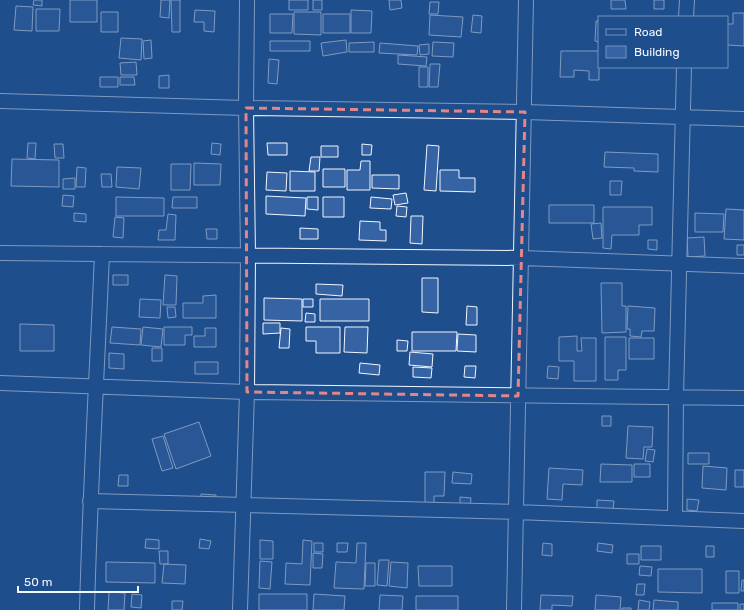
<svg xmlns="http://www.w3.org/2000/svg" width="744" height="610" viewBox="0 0 744 610" font-family="Rubik,sans-serif">
	<style>
		.building { fill: #3563a3; stroke: #f2f6ff }
		.lines { fill: none; stroke-linecap: round; stroke-linejoin: round }
		.street-casing { stroke: #f2f6ff; stroke-width: 16 }
		.street { stroke: #1f4e8c; stroke-width: 14 }
		.marked { fill: none; stroke: #e38589; stroke-width: 3; stroke-dasharray: 8 5; stroke-linejoin: round }
	</style>
	<rect width="100%" height="100%" fill="#1f4e8c"/>
	<path class="building" d="M34,0H42V6L33,5Z
		M70,0H97V22H70Z
		M161,0H170L169,18L160,17Z
		M171,0H180V32H172Z
		M289,0H308V10H289Z
		M313,0H322V10H313Z
		M389,0H401L402,8L390,10Z
		M611,0H625L626,9H611Z
		M654,0H664V9H654Z
		M430,2H439L438,14H429Z
		M16,6L33,7L32,31L14,30Z
		M36,9H60L59,31H36Z
		M195,10L215,11L214,32L204,31V22H194Z
		M351,10L372,11L371,33H351Z
		M101,12H118V32H101Z
		M294,12H321V35L294,34Z
		M733,13H744V46L727,45V24H733Z
		M270,14H293L292,33H270Z
		M323,14H350V33H323Z
		M430,15L463,17L461,37L429,35Z
		M473,15L482,16L481,33L471,32Z
		M596,21H599V42L595,41Z
		M121,38L142,39L141,60L119,58Z
		M151,40L152,58L144,59L143,41Z
		M346,40L347,52L323,56L321,43Z
		M270,41H310V51H270Z
		M374,42V52H349V43Z
		M433,42L454,43L453,57L432,56Z
		M380,43L418,46L417,55L379,53Z
		M429,44V54L420,55L419,45Z
		M561,51H599V80H589V71L574,70V77H560Z
		M398,55L427,57L426,66L398,64Z
		M269,59L279,60L277,84L268,83Z
		M136,62L137,75H121L120,63Z
		M430,64H440L438,87H429Z
		M419,67H428V87H419Z
		M169,75V88H159V76Z
		M100,77H118V87H100Z
		M120,77H134L135,85H120Z
		M28,143H36L35,159L27,158Z
		M212,143L221,144L220,155L211,154Z
		M267,143H287V155H268Z
		M54,144H63L64,158H55Z
		M362,144L372,145L371,155H362Z
		M427,145L439,146L436,191L424,190Z
		M321,146H338V157H321Z
		M605,152L658,154V172L634,171V168L604,167Z
		M311,157H320L319,171H309Z
		M12,159L59,160V187L11,186Z
		M361,161H370V190H347V170H360Z
		M194,163L221,164L220,185H194Z
		M171,164H191L190,190H171Z
		M77,167L86,168L85,187H76Z
		M117,167L141,168L139,189L116,187Z
		M323,169H345V187H323Z
		M440,170H459V178H475V192L440,191Z
		M290,171L315,172V191H290Z
		M267,172L287,173L286,191L266,190Z
		M101,174H111L112,187H102Z
		M372,175H399V189L372,188Z
		M75,178V189H63V179Z
		M610,181H622L621,195H610Z
		M406,193L408,203L395,205L393,195Z
		M63,195L74,196L73,207L62,206Z
		M266,196L306,198L305,216L266,214Z
		M116,197L164,198V216H116Z
		M173,197H197V208H172Z
		M307,197H318V210L307,209Z
		M323,197H344V217H323Z
		M371,197L392,199L391,209L370,208Z
		M549,205H594V223H549Z
		M397,206L407,207L406,217L396,216Z
		M603,207H652V225H639V235H612L611,249L603,248Z
		M726,209L744,210V240L724,239Z
		M74,213L86,214V222L74,221Z
		M695,213L724,214L723,232H695Z
		M168,214L176,215L175,240H158L159,230H166Z
		M411,216H423L422,244L410,243Z
		M115,217L124,218L123,238L113,237Z
		M360,221L380,222V230H386V241L359,240Z
		M601,223L602,238L593,239L591,224Z
		M300,228L318,229V239H300Z
		M206,229H217V239H207Z
		M704,237L705,256L688,257L687,238Z
		M648,240H657V250L648,249Z
		M737,245H744V255H737Z
		M113,275H128V285H113Z
		M165,275L177,276L176,305H163Z
		M422,278H438V313L422,312Z
		M601,283H622V306H626V332L602,333Z
		M316,284L343,285L342,296L316,294Z
		M216,295V318H183V303H203V296Z
		M264,298L302,299V321L264,320Z
		M140,299L161,300L160,318L139,317Z
		M303,299H313V307H303Z
		M320,299H369V321H320Z
		M467,306L477,307V325H466Z
		M628,306L655,308L654,331H642L641,337L630,336V329H627Z
		M167,307H175L176,317L168,318Z
		M306,313L315,314V322H305Z
		M263,323H280V333L263,334Z
		M20,324L54,325V351H20Z
		M112,327L141,329L140,345L110,343Z
		M143,327L163,329L161,347L141,345Z
		M164,327H192V335H185V345H164Z
		M306,327H340V353H316V341H306Z
		M345,327H368L367,353L344,352Z
		M205,328H216V347H194V336H205Z
		M281,328L290,329L289,348H279Z
		M412,332H457L456,351H412Z
		M458,334L476,335V352L457,351Z
		M577,336V351H582L581,338H596V381H574V361H559V337Z
		M605,337H626V370H618V380H605Z
		M629,338H654V359H629Z
		M397,340L408,341L407,351H397Z
		M152,348H162V361H152Z
		M410,352L433,354L432,367L409,365Z
		M109,353L124,354V369L109,368Z
		M195,362H218V374H195Z
		M360,363L380,365L379,375L359,373Z
		M465,366H476L475,378L464,377Z
		M548,366L559,367L558,379L547,378Z
		M413,367L432,368L431,378L413,377Z
		M602,416H611V426H602Z
		M199,422L211,456L176,469L164,434Z
		M628,426L653,427L652,447H644L643,459L626,458Z
		M163,436L173,468L162,471L152,439Z
		M647,449L655,450L653,462L645,461Z
		M688,453H709V464H688Z
		M601,464L632,465V482H600Z
		M634,464H650V477H634Z
		M703,466L727,468L726,490L702,488Z
		M549,468L583,470L582,485L563,484L562,500L547,499Z
		M735,470H744V487H735Z
		M425,472H445L444,496H434V507H425Z
		M453,472L472,474L471,484L452,483Z
		M119,475H128V486H118Z
		M201,494L216,495L215,505L201,504Z
		M460,497L471,498L470,508L460,507Z
		M687,499L699,500L697,511L687,510Z
		M597,500L614,501L613,510L597,509Z
		M146,539L159,540V549L145,548Z
		M200,539L211,541L209,549L199,548Z
		M260,540L273,541V559H260Z
		M303,540L312,541L310,585L285,584L286,563L302,564Z
		M314,543H323V552H314Z
		M337,543H348L347,552H337Z
		M357,543H366L364,589L334,588L336,562L356,563Z
		M543,543L552,544V556L542,555Z
		M598,543L613,545L612,553L597,551Z
		M641,546H661V560H641Z
		M706,546H714V557H706Z
		M159,551H168V564H160Z
		M313,553L323,554L322,568H313Z
		M627,554H639V564H627Z
		M379,560H389L387,586L377,585Z
		M260,561L272,562L270,589L259,588Z
		M106,562L155,563V583L106,582Z
		M391,562L408,563L407,588L389,586Z
		M366,563H375V586H365Z
		M164,564L186,565L185,584L162,583Z
		M418,566H452V586H419Z
		M640,566L652,567L651,576L639,575Z
		M658,569H702V593L658,592Z
		M726,571H739V593H726Z
		M742,580H744V591H741Z
		M637,584H645L644,595H636Z
		M109,592L125,593L124,610H108Z
		M132,594L142,595L141,608L131,607Z
		M259,594H307V610H259Z
		M314,594L345,596L344,610H313Z
		M380,595L403,596L402,610H379Z
		M541,595L573,596L572,606L552,605V610H540Z
		M596,595L621,597L620,610H595Z
		M416,596H458V610H416Z
		M639,600L650,602L649,610H638Z
		M654,600L678,602V610H653Z
		M172,601H183L182,610H172Z
		M712,603H738V610H712Z
		M740,604H744V610H740Z
		M622,608H631V610H622Z"/>
	<g class="lines">
		<defs>
			<path id="street" d="M686,17L687,0
				M0,101L246,108L525,112L744,119
				M0,253L102,254
				M0,383L247,392L744,398
				M90,501L516,512L744,521
				M675,518L676,397L684,67
				M87,610C90,491 97,373 102,254L522,258L744,266
				M240,610L247,392L248,255L246,108L247,0
				M514,610L526,0"/>
		</defs>
		<use href="#street" class="street-casing"/>
		<use href="#street" class="street"/>
	</g>
	<path d="M0 0H744V610H0ZM246,108L525,112L518,396L247,392Z" fill="#1f4e8c" fill-opacity=".55" fill-rule="evenodd"/>
	<path class="marked" d="M246,108L525,112L518,396L247,392Z"/>
	<rect x="598" y="16" width="130" height="52" fill="#1f4e8c" stroke="#7391ba"/>
	<rect x="606" y="29" width="20" height="6" fill="#1f4e8c" stroke="#7391ba"/>
	<text x="634" y="36" font-size="12" fill="#f2f6ff">Road</text>
	<rect x="606" y="46" width="20" height="12" fill="#3563a3" stroke="#7391ba"/>
	<text x="634" y="56" font-size="12" fill="#f2f6ff">Building</text>
	<path d="M18 586v6h120v-6" fill="none" stroke="#f2f6ff" stroke-width="2"/>
	<text x="24" y="586" font-size="12" fill="#f2f6ff" stroke="#1f4e8c" stroke-width="3" paint-order="stroke">50 m</text>
</svg>
